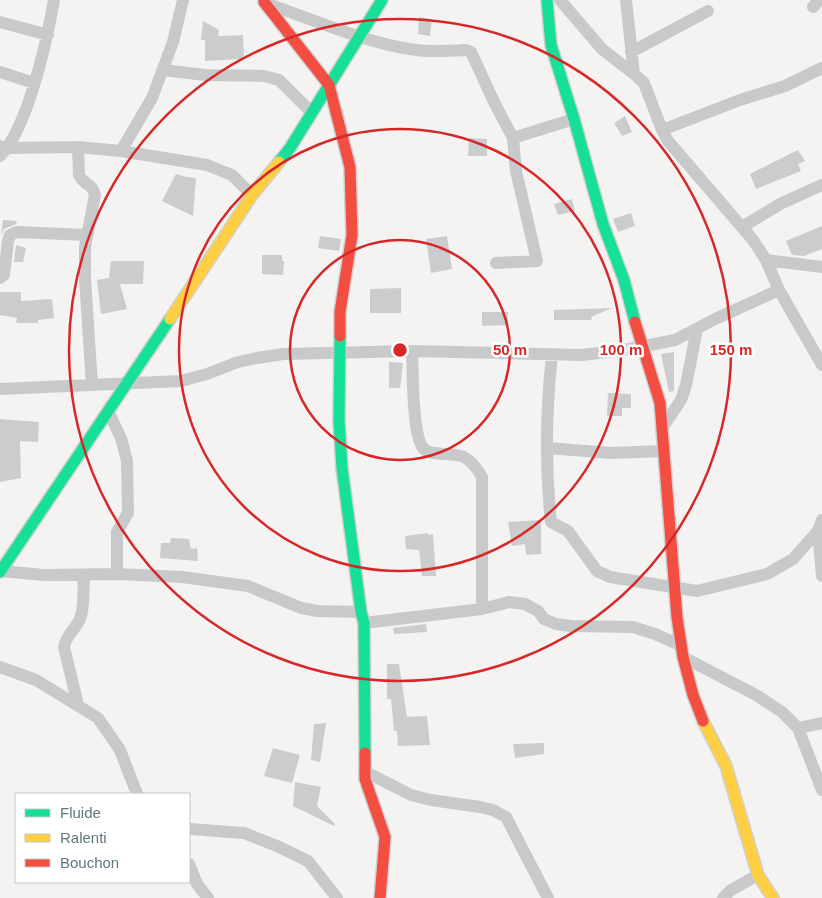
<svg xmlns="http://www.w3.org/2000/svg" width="822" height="898" viewBox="0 0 822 898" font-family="Helvetica,sans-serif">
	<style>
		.building { fill: #cbcccd }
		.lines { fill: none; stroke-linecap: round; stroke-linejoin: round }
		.fast-casing { stroke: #cfd0d0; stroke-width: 14 }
		.slow-casing { stroke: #cfd0d0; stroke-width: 14 }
		.jam-casing { stroke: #cfd0d0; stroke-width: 14 }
		.street { stroke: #c8c9ca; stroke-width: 12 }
		.fast { stroke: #16e098; stroke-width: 11 }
		.slow { stroke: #ffcf43; stroke-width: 11 }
		.jam { stroke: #f24e42; stroke-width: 11 }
		.ring { fill: none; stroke: #d62828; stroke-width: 2.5 }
		.centre { fill: #d62828; stroke: #fff; stroke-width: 2.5 }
		.ring-label { font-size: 15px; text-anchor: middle; font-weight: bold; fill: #d62828; stroke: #fff; stroke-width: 5; stroke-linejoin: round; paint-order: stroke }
	</style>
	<rect width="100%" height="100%" fill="#f4f3f2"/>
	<path class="building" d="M419,17L432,19L430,36L418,34Z
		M203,21L219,30L218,36L243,35L244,56L242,57V59L205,61V40H201Z
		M625,116L632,132L622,136L614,123Z
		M469,138L487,139V156H468Z
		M798,150L805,161L798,164L801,171L756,189L750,174Z
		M176,174L186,177L196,178L193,216L162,201Z
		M572,199L575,211L558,215L554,204Z
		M631,213L635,226L618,232L613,219Z
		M3,220L17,221L16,224L4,229L1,236Z
		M822,226V249L804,256L792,255L786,241Z
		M320,236L341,239L339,251L318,248Z
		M447,236L452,269L431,273L426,239Z
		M16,245L26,248L23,262H14Z
		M262,255H282V261H284L283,275L262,274Z
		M111,261H144L143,284H120L127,309L101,314L97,280L109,278Z
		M401,288V313H370V289Z
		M0,292H21V301L52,299L54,318L38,320V323H16L17,318L0,315Z
		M612,308L591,317L592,320H554V310Z
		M482,312H508V325L482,326Z
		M674,352V391L669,392L661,354Z
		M389,362L403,363L400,388H389Z
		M608,393L631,394V408H622V416H607Z
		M0,419L39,422L38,442L20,441L21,478L0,482Z
		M541,520V554L526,555L525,544L512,546L508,522Z
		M428,533L429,535L433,534L436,576H422L419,550L406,549L405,536Z
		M171,538L189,539L191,549L197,548L198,561L160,558L161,543H170Z
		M426,624L427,632L394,634L393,628Z
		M387,664H399L407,717L427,716L430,745L398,746L397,731H394L391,699H387Z
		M326,723L320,762L311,760L314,724Z
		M544,743V754L515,758L513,744Z
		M273,748L300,755L292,783L264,776Z
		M295,782L321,787L317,806L335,824L334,826L293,806Z"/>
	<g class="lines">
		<defs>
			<path id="fast" d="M547,0L551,45L574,119L603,224L624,280L635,322
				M279,162L290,148L382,0
				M340,336L339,420L342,468L361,612L364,623L365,753
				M0,572L170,319"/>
			<path id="slow" d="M170,319L252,195L279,162
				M703,721L726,766L758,875L773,898"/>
			<path id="jam" d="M264,2L329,85L350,167L352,235L340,312V336
				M635,322L660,403L677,617L683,657L693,695L703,721
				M365,753V779L385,837L380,898"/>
		</defs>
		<use href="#fast" class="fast-casing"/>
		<use href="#slow" class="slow-casing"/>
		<use href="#jam" class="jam-casing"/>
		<path class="street" d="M560,0L602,49L634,74L644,83L662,130L668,141L753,240L766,260L822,267
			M626,0L634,74
			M265,3C312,19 368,44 416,50C433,52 449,51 466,50L471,52L494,102L513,138L516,171L537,261L496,263
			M813,7L819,0
			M0,22L48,35
			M631,52L708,11
			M163,70L205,75L264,76L279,80L312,113
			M0,72L34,83
			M662,130L740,100L785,86L822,68
			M513,138L574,119
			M0,146L8,148L78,147L121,151L207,165L232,175L252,195
			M78,147L79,175C83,185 92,182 95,195L85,247V279L92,385
			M121,151L152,98L173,42L183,0
			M0,156C28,128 47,40 54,0
			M742,227L780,204L822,185
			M766,260L779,290L822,365
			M0,278L4,275L8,241L10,235L17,232L87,235
			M412,351C413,372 412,433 423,448C430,457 454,452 464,457C472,461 478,470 482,477V609
			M552,355C546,410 545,467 551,522L568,531L597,571L610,577L697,591L767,574L793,559L818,531L822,520
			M0,389L181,381L207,374L238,362L257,358L283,354L412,351L582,355L624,350L675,340L715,319L779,290
			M108,411L121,438L127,461L128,513L117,532V574
			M663,427L681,400L686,385L697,329
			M548,448L611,453L664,451
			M818,531L822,576
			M0,571L44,575L117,574L182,577L248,586L301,608L318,611L361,612
			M364,623L482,609L509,602L525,604L538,611L544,619L556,624L571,626L633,627L655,634L682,646
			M683,657L756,695L782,712L798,728L822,790
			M0,667L36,680L98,718L120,750L137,794
			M78,705L64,647C66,635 75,630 80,619C85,606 83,588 84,575
			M798,728L822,723
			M364,771L411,795L431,800L480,807L493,810L506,817L548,898
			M189,829L244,833L277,846L308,861L337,898
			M189,864L197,884L208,898
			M723,898L731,890L758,875"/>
		<use href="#fast" class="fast"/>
		<use href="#slow" class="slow"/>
		<use href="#jam" class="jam"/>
	</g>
	<g class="ring">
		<circle cx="400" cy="350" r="110"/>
		<circle cx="400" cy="350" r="221"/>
		<circle cx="400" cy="350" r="331"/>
	</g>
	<circle cx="400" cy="350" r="8" class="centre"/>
	<g class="ring-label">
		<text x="510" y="355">50 m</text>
		<text x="621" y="355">100 m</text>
		<text x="731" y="355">150 m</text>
	</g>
	<rect x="15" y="793" width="175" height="90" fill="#ffffff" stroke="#bfc9cb"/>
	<rect x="25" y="809" width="25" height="8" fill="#16e098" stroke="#bfc9cb"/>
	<text x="60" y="818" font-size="15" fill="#5f777d">Fluide</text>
	<rect x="25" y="834" width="25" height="8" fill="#ffcf43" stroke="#bfc9cb"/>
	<text x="60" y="843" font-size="15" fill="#5f777d">Ralenti</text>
	<rect x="25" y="859" width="25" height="8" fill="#f24e42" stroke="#bfc9cb"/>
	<text x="60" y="868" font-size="15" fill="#5f777d">Bouchon</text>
</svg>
